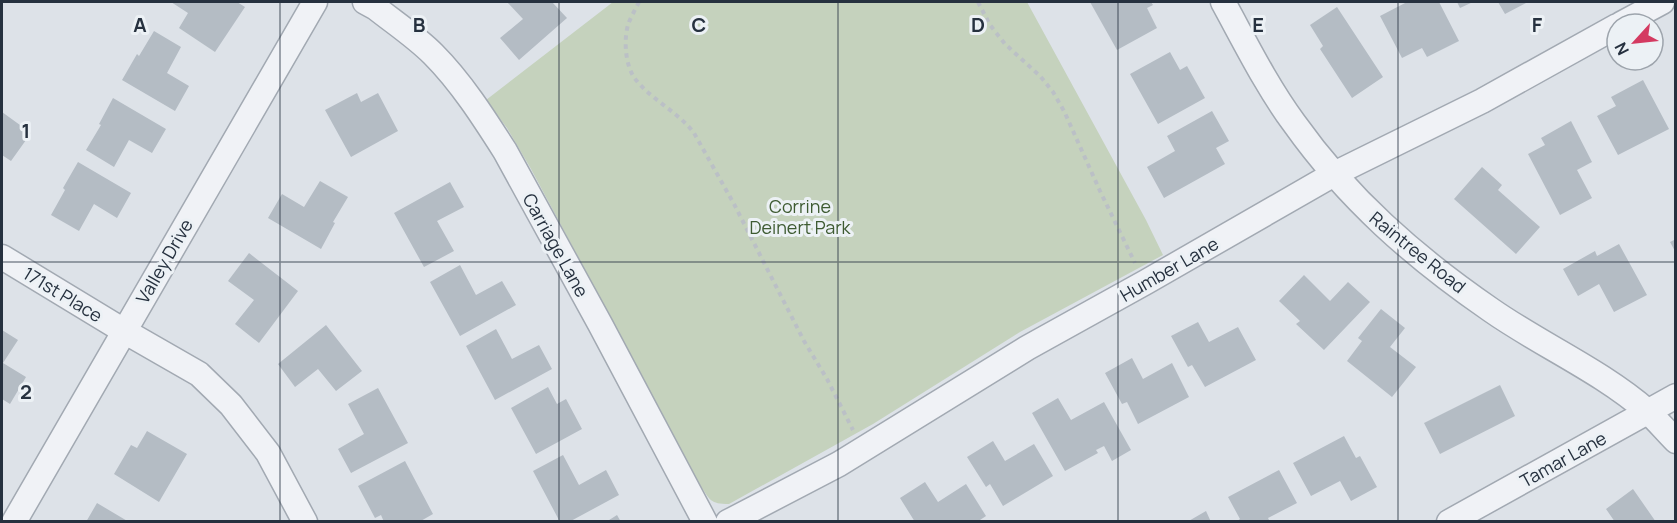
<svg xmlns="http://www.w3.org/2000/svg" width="1677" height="523" viewBox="0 0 1677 523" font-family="Manrope,sans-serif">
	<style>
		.green { fill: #c5d2bd }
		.building { fill: #b4bcc4 }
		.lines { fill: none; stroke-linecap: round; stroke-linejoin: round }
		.street-casing { stroke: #a2a9b2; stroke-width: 27 }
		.path { stroke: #bbc0c6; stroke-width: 4; stroke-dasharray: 4.5 4.5; stroke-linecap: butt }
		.street { stroke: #f0f2f6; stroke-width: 24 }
		.grid { fill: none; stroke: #26313f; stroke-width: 1.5; stroke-opacity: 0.55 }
		.labels { text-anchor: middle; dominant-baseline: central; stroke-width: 6; stroke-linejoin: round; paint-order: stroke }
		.park-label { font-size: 18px; fill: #3e5b32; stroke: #ecf1f5 }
		.street-label { font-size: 18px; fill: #26313f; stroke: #ecf1f5 }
		.grid-label { font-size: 20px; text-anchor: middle; font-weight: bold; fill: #26313f; stroke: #ecf1f5; stroke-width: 6; stroke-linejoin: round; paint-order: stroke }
	</style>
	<rect width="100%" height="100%" fill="#dde2e8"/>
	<path class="green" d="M613,2H1027L1146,220L1163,255L1020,332L873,424L729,504C710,504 710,500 700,485L531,169L507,128L486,100Z"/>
	<path class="building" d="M171,2H237L245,7L215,52L179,28L188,13Z
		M507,2H552L567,18L519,60L500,38L523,19Z
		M1090,2H1151L1153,5L1147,8L1157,28L1117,50Z
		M1407,2H1439L1459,41L1427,57L1422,48L1402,58L1380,16Z
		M1457,2H1473L1460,8Z
		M1498,2H1528L1505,14Z
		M1337,7L1383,77L1352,98L1320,49L1323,46L1310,25Z
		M154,31L181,47L167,73L189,86L175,111L122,80L137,54L139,56Z
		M1170,52L1180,70L1187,66L1205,98L1158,124L1130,74Z
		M1643,80L1669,129L1618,155L1597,116L1616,106L1611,97Z
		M357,93L361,102L378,93L398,131L351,157L325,110Z
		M113,98L166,129L152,153L129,140L114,167L86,150L101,125L99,124Z
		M1212,111L1229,141L1216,148L1225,164L1164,198L1147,167L1175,151L1167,136Z
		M2,112L31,133L11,161L2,155Z
		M1571,121L1592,162L1577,170L1592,198L1560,215L1528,154L1545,145L1541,138Z
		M78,162L131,193L117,218L94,204L79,231L51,215L65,190L63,188Z
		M1482,167L1502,185L1498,190L1540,227L1516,254L1454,199Z
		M320,181L348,197L333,222L335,223L321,249L268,218L282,194L304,207Z
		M450,182L464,207L437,221L454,251L424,267L394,213Z
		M1676,239V253L1670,242Z
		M1619,244L1647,295L1614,312L1599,284L1578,296L1563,269L1595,251L1597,256Z
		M249,253L298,291L259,343L235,324L254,300L228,281Z
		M460,265L476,295L502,281L516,305L460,336L430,282Z
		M1304,275L1330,301L1348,282L1370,302L1324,350L1296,324L1300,321L1279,301Z
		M1381,309L1405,328L1390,347L1416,367L1392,397L1347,361L1362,341L1358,338Z
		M1198,322L1209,342L1238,327L1256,360L1205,387L1192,365L1188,367L1171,336Z
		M326,325L362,371L336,391L318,369L295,387L278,364Z
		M496,329L512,359L539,345L552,369L495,400L466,346Z
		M2,330L18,340L3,363L26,377L10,404L2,399Z
		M1132,358L1143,379L1172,363L1189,397L1138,424L1127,402L1122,404L1105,373Z
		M1500,385L1515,416L1440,454L1424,423Z
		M548,387L557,404L566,399L582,429L536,454L511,408Z
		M378,388L408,443L351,473L338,449L364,434L348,404Z
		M1058,398L1071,420L1104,402L1131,450L1112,461L1104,446L1096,450L1098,453L1065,471L1032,413Z
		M147,431L187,454L159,502L114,474L131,445L137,448Z
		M1344,436L1356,458L1360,456L1377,487L1351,501L1340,481L1311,496L1293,463Z
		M993,441L1005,461L1034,444L1053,476L1003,506L990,484L986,487L967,457Z
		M563,455L579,485L606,470L619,495L569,522H560L533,471Z
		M405,461L433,514L419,522H384L381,515L375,518L358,486Z
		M1279,470L1297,503L1268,518L1270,522H1236L1240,519L1228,497Z
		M925,482L938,502L966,484L986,516L977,522H915L900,498Z
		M1633,489L1656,522H1615L1606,509Z
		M97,503L129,522H86Z
		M1206,511L1211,522H1187Z
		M617,515L621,522H606Z"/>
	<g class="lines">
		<defs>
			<path id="street" d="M365,2L376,8C395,23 416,37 433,54C461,82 484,118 505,151L600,324L705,522
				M1223,2C1245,42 1266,85 1294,123C1348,199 1414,257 1491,310C1541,345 1601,371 1647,411C1657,420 1666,431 1676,441
				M1621,24L1662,2
				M2,257L124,331L199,374L231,405L268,453L305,522
				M14,522L315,2
				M728,522L839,464L1027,348L1146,282L1334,174L1482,101L1617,26
				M1449,522L1676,396"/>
		</defs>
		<use href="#street" class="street-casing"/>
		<path class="path" d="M639,2C636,8 632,15 629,22C623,38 625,67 636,80C652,100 678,112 694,133L734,204L804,341L827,379L853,430
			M978,2L990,25L1005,44L1040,76L1053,92L1064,111L1100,191L1135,263"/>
		<use href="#street" class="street"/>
	</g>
	<path class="grid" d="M280,2V522M559,2V522M838,2V522M1118,2V522M1398,2V522M2,262H1676"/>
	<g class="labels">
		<g class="park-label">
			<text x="800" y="206">Corrine<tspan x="800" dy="21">Deinert Park</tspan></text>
		</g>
		<g class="street-label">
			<text transform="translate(556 245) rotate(61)">Carriage Lane</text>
			<text transform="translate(1418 252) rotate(39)">Raintree Road</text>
			<text transform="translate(164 261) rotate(-60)">Valley Drive</text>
			<text transform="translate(1169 269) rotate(-30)">Humber Lane</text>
			<text transform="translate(63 294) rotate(31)">171st Place</text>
			<text transform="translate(1563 459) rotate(-29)">Tamar Lane</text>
		</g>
	</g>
	<g class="grid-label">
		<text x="140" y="32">A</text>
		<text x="419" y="32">B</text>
		<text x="699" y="32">C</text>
		<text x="978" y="32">D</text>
		<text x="1258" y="32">E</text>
		<text x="1537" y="32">F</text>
		<text x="26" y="138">1</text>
		<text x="26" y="399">2</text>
	</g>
	<rect width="1677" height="523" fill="none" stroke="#26313f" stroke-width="6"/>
	<g transform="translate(1635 42) rotate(243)"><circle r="28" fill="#ecf1f5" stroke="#9da4ac" stroke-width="1.5"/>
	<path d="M0-4.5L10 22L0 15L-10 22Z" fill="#d43a61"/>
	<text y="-9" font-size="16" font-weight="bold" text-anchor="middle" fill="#26313f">N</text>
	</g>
</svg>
